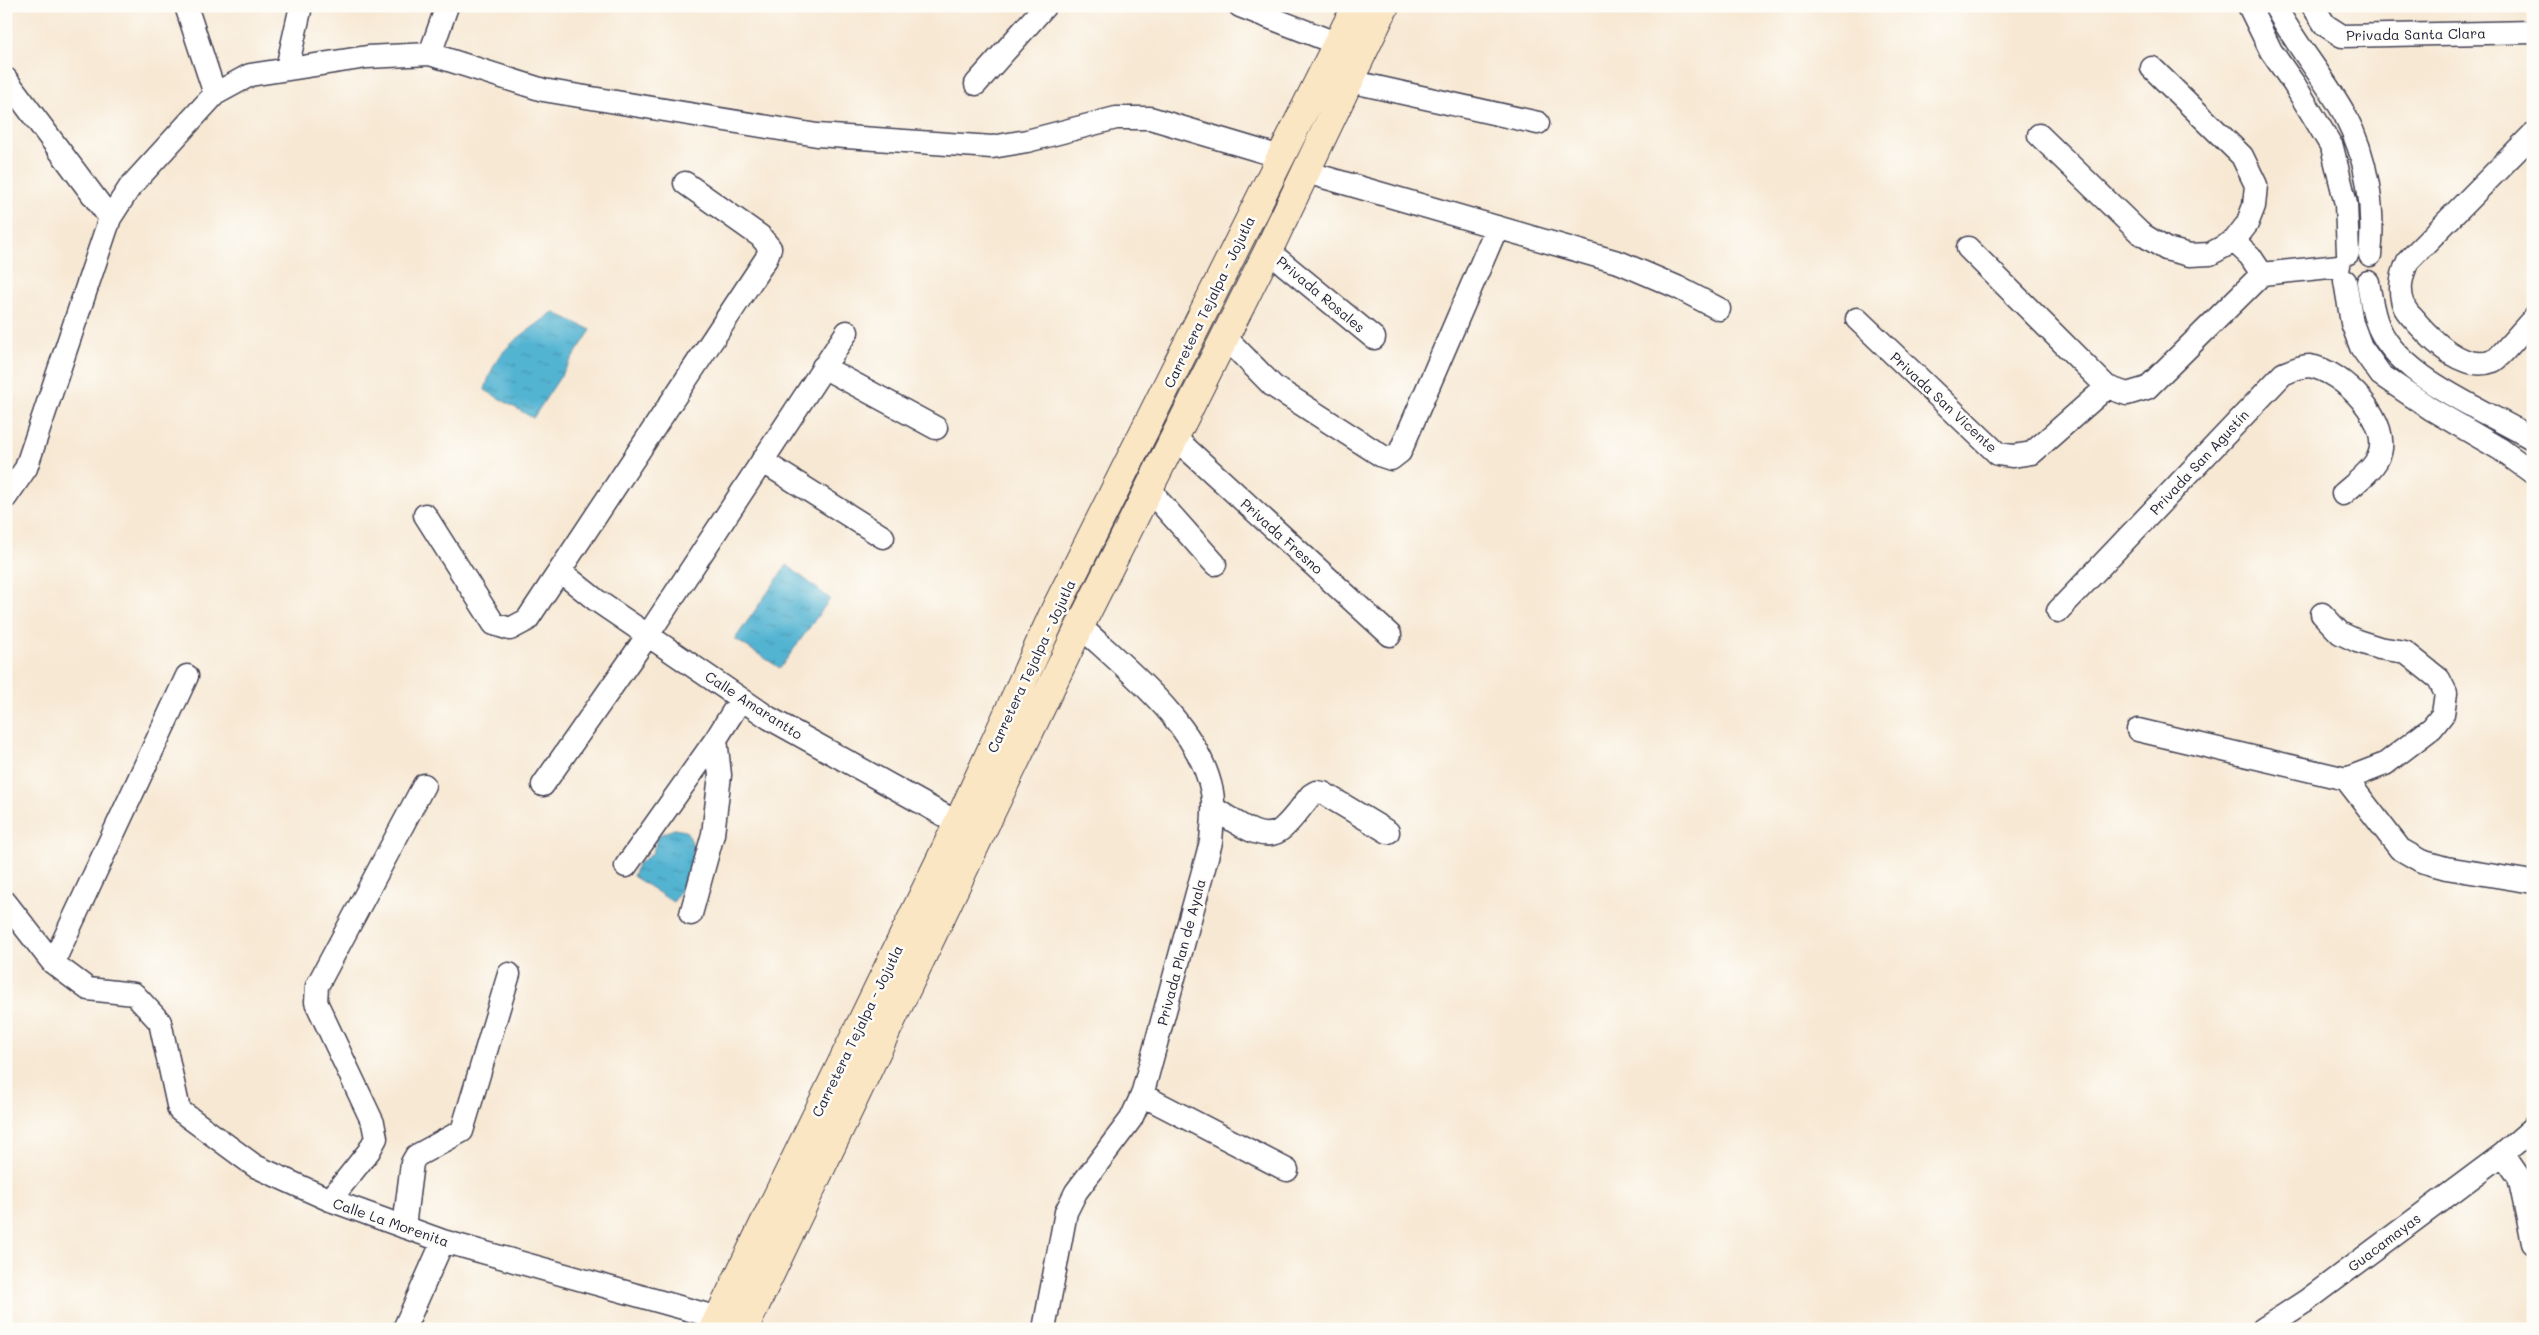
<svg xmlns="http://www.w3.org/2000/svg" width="2539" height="1335" viewBox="0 0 2539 1335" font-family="Mali,sans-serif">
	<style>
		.water { fill: url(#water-ripples); stroke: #3a6b86 }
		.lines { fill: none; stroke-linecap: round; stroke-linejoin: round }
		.street-casing { stroke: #424052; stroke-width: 25 }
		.secondary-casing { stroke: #424052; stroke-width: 30 }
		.street { stroke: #fff; stroke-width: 22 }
		.secondary { stroke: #fbe6c4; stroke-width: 28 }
		.labels { text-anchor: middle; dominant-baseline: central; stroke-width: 5; stroke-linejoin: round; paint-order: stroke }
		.street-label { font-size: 14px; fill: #22223b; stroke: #fdfcf7 }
	</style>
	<defs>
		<pattern id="water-ripples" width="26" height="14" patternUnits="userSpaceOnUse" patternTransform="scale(1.25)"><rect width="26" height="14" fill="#53b4d2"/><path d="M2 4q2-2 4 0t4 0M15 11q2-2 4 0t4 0" fill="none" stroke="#4492ac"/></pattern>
	</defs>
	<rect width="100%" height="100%" fill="#fdfcf7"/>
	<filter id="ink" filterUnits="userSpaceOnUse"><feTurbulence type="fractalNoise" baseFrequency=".02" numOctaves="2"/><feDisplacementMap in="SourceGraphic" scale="10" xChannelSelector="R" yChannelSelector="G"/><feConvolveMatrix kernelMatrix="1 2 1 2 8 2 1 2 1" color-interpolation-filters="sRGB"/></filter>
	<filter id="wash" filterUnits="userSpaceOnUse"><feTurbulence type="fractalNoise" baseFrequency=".0096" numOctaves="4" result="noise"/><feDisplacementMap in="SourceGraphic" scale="20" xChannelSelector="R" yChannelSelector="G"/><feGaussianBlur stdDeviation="1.12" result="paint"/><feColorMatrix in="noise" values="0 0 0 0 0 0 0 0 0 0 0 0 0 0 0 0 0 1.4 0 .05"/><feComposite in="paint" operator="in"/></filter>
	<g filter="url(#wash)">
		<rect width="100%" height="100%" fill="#f7e8d3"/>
		<path class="water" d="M553,312L591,330L533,418L485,390C497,344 520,339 553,312Z
			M787,565L830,599L780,668L735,639Z
			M674,829L686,831C689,836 692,841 693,846C695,858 681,893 673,902L633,876L638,864L652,854L659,835Z"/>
	</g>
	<g filter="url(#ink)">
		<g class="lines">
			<defs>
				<path id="street" d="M186,6L215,94
					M1240,6L1338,44
					M2249,6L2271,51L2294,84L2332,147L2346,204L2348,253
					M2275,6C2295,44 2324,77 2345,115C2367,157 2375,208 2370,255
					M2313,6L2325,25L2342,36L2533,32
					M430,54L447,6
					M287,68L301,6
					M6,79L110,218
					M1349,81L1538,123
					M976,84L1045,6
					M2533,134L2408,261C2401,276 2398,290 2404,306C2406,312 2413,318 2418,324C2435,343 2464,372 2493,361C2500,358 2525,327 2533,319
					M2039,135L2140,233L2166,249L2190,255L2210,254L2234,241L2247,224L2254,206L2256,185L2242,156L2152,68
					M1306,172L1621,263L1677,287L1719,309
					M2234,241L2250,256L2262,274
					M1968,248L2107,387L2127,394L2147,388L2262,274
					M1268,251L1374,338
					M2262,274L2339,266
					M2345,281L2352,323L2361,347L2381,375L2431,409L2500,449L2533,473
					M2368,282C2370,295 2372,308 2376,320C2393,376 2485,410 2533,439
					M1857,319L1998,454L2013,456L2032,453L2107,387
					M1225,337L1273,386L1382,456L1391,459L1400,452L1497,227
					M823,367L936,428
					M1175,438L1390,635
					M762,461L883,537
					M1151,487L1158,500L1215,564
					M6,497L26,468L110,218L130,187L215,94L250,75L367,57L430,54L543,90L817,135L992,147L1027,141L1116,118H1150L1281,157
					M425,515L494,624L510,629L527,620L766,259L770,248L760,236L685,183
					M561,572L596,600L769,718L958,823
					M2058,611L2283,374C2290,371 2301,366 2309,366C2342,370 2395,424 2378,458C2371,472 2354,484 2343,494
					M2322,614L2340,633L2357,641L2379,648L2405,652L2439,679L2446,693L2443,714L2432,728L2385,764L2346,779
					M2138,730L2346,779L2400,849L2421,861L2446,868L2533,882
					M543,785L648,635L847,332
					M1213,808C1231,818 1263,847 1283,828C1293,819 1302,806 1311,795L1316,792L1323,793L1388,832
					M626,866L716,739L741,699
					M6,903L53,963L88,989L134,994L160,1022L179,1110L255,1166L330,1200L443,1241L733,1322
					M691,914L713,834L720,775L716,739
					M53,963L187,676
					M1142,1095L1287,1170
					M2503,1154L2519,1177L2533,1243
					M330,1200L369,1151L376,1138L373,1123L316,1002L317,986L424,785
					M404,1227L412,1163L416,1156L462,1131L509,974
					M1045,1324L1066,1212L1076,1192L1131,1119L1142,1095L1211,842C1212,825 1215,808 1212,792C1199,725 1127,670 1080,626
					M404,1329L443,1241
					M2263,1329L2306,1301L2503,1154L2533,1128"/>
				<path id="secondary" d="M713,1329L958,823L1055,610L1356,6
					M744,1329L1080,626L1268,251L1385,6"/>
			</defs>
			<use href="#street" class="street-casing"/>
			<use href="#secondary" class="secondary-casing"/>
			<use href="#street" class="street"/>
			<use href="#secondary" class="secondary"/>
		</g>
	</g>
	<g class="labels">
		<g class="street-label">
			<text transform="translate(2416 34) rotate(-1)">Privada Santa Clara</text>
			<text transform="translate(1321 294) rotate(40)">Privada Rosales</text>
			<text transform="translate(1209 302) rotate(-64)">Carretera Tejalpa - Jojutla</text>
			<text transform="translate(1944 402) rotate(43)">Privada San Vicente</text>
			<text transform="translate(2199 462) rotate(-47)">Privada San Agustín</text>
			<text transform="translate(1282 536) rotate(42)">Privada Fresno</text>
			<text transform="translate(1031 666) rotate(-65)">Carretera Tejalpa - Jojutla</text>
			<text transform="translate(754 705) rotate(33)">Calle Amarantto</text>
			<text transform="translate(1181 952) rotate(-75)">Privada Plan de Ayala</text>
			<text transform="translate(857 1031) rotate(-64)">Carretera Tejalpa - Jojutla</text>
			<text transform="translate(391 1222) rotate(19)">Calle La Morenita</text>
			<text transform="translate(2384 1242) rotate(-37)">Guacamayas</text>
		</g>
	</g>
	<rect width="2539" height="1335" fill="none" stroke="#fdfcf7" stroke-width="25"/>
</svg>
